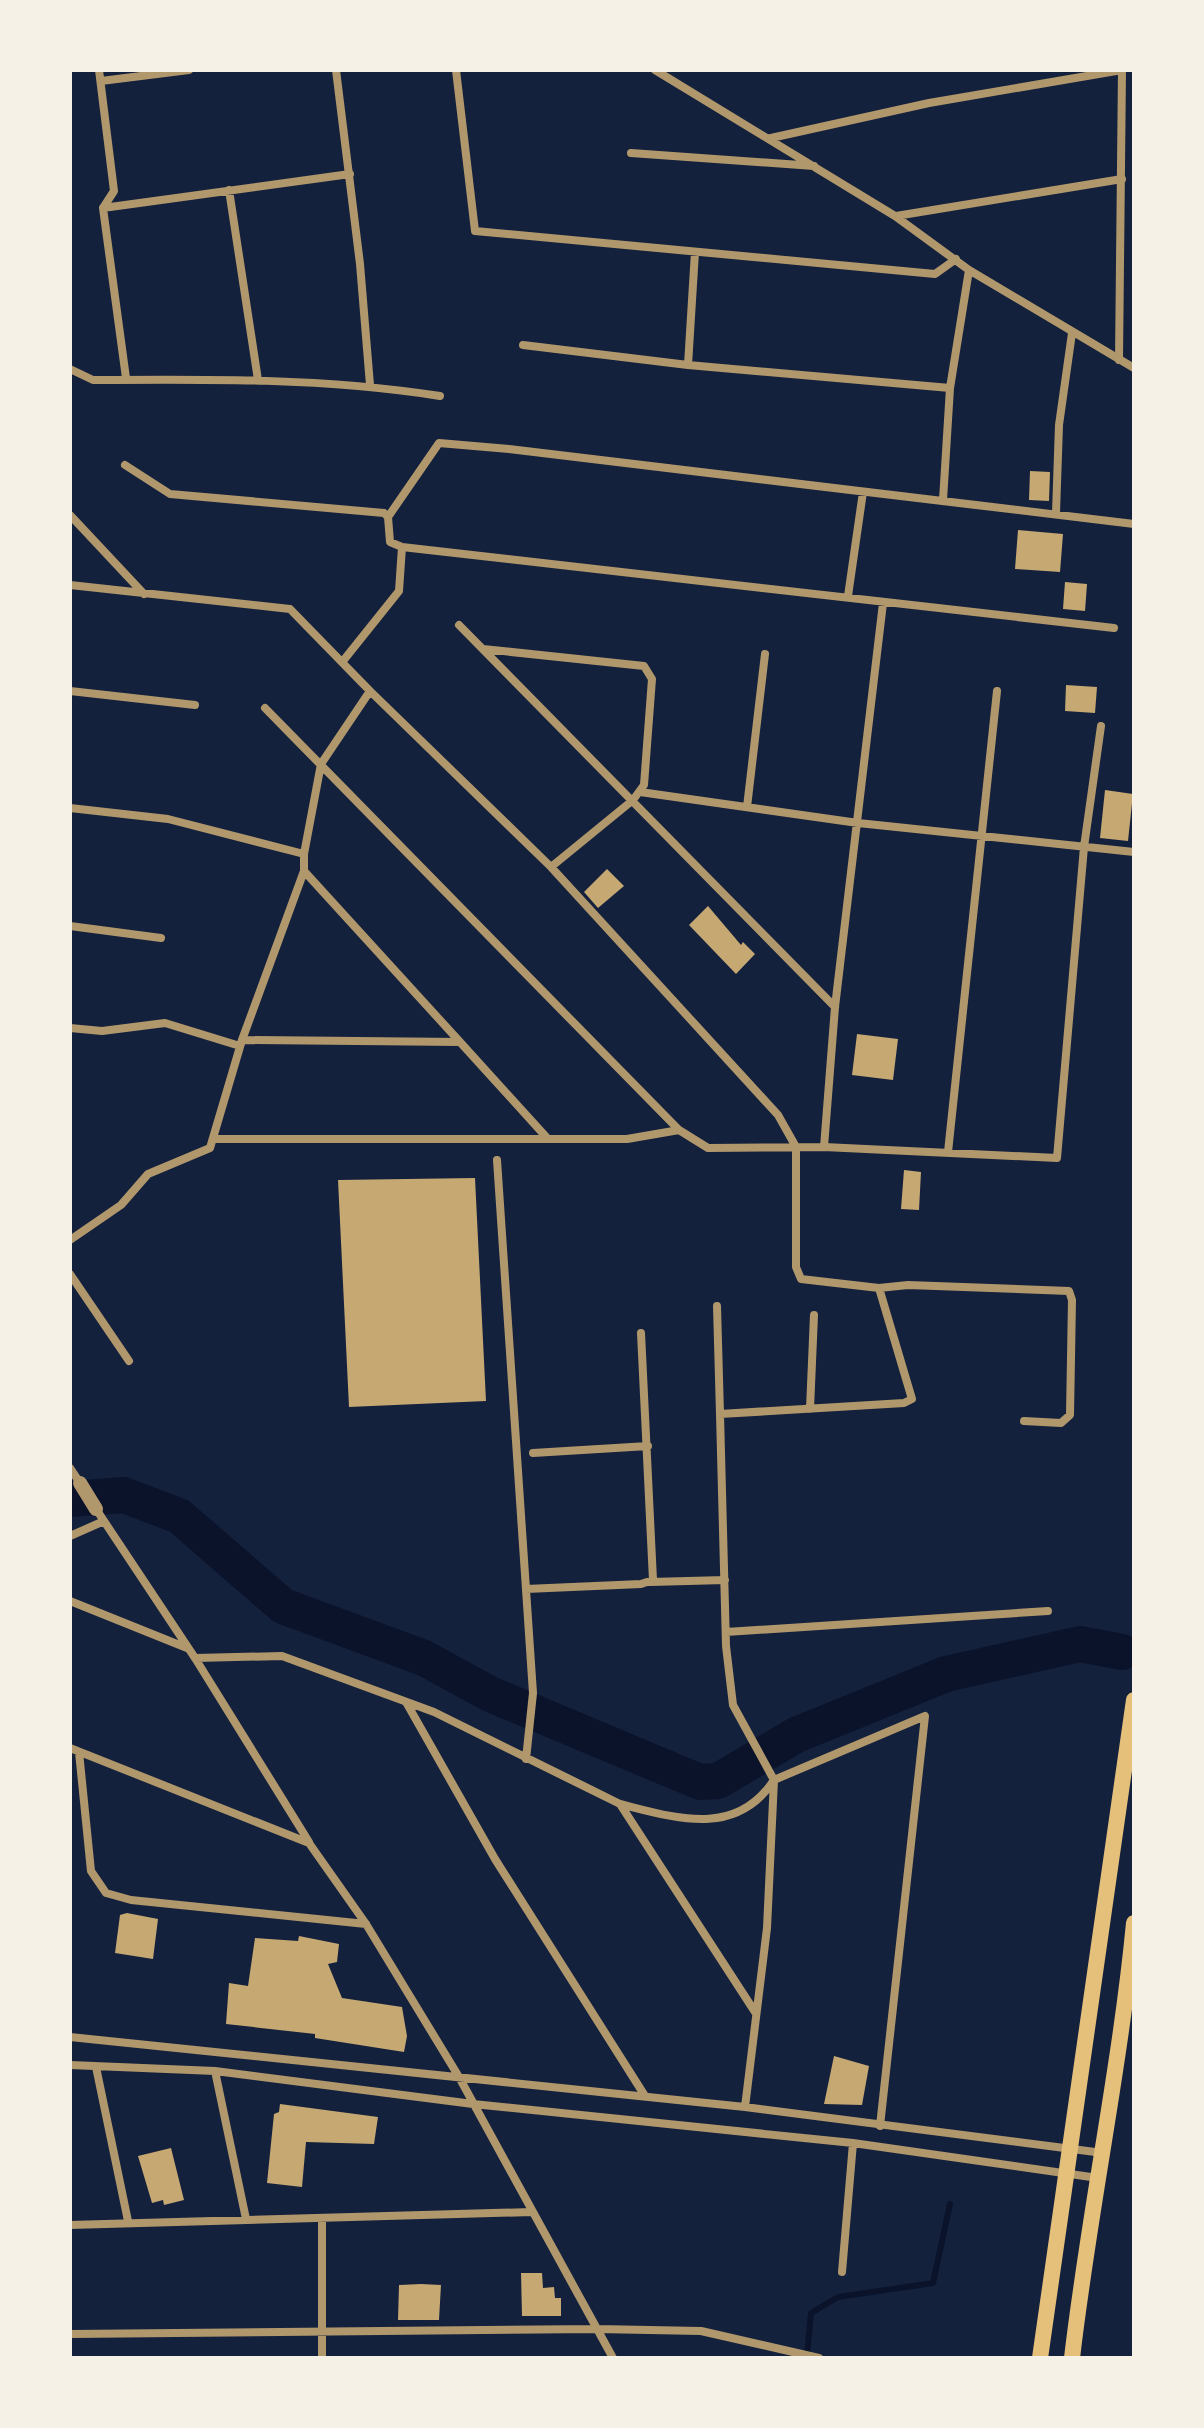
<svg xmlns="http://www.w3.org/2000/svg" width="1204" height="2428" viewBox="0 0 1204 2428" font-family="Poppins,sans-serif">
	<style>
		.lines { fill: none; stroke-linecap: round; stroke-linejoin: round }
		.stream { stroke: #0b132b; stroke-width: 6 }
		.river { stroke: #0b132b; stroke-width: 36 }
		.building { fill: #c6a872 }
		.minor { stroke: #b1986c; stroke-width: 8 }
		.tertiary { stroke: #b1986c; stroke-width: 14 }
		.primary { stroke: #e5c07b; stroke-width: 16 }
	</style>
	<rect width="100%" height="100%" fill="#14213d"/>
	<g class="lines">
		<path class="stream" d="M807,2356L811,2313L838,2297L933,2283L950,2204"/>
		<path class="river" d="M70,1499L124,1495L179,1516L283,1606L424,1658L490,1694L700,1782L718,1781L796,1735L946,1674L1080,1644L1122,1652"/>
	</g>
	<path class="building" d="M1030,471L1050,472L1049,501L1029,500Z
		M1018,530L1063,534L1060,572L1015,569Z
		M1065,582L1087,584L1085,611L1063,609Z
		M1066,685L1097,687L1095,713L1065,711Z
		M1105,790L1133,794L1128,841L1100,838Z
		M607,869L624,886L598,908L584,892Z
		M708,906L741,945L743,942L755,954L736,974L689,925Z
		M857,1034L898,1039L893,1080L852,1075Z
		M904,1170L921,1172L919,1210L901,1209Z
		M475,1178L486,1401L349,1407L338,1180Z
		M127,1913L158,1919L153,1959L115,1953L120,1915Z
		M299,1936L339,1944L337,1962L328,1964L342,1998L402,2007L407,2036L404,2052L315,2038V2034L226,2024L229,1983L248,1986L255,1938L298,1941Z
		M834,2056L869,2066L862,2105L824,2104Z
		M280,2104L378,2117L374,2144L306,2142L302,2187L267,2183L274,2114L279,2112Z
		M171,2148L184,2200L164,2205L163,2200L152,2203L138,2156Z
		M521,2273H542L543,2288L554,2287L555,2298H561V2316H522Z
		M421,2284L441,2285L439,2320H398L399,2285Z"/>
	<g class="lines">
		<path class="minor" d="M99,70L114,191L103,208L126,378
			M336,70L360,264L370,385
			M456,70L475,231L935,274L956,259
			M655,70L895,216L969,270L1134,368
			M101,81L189,70
			M771,138L929,103L1122,70
			M631,153L814,166
			M229,190L258,380
			M103,208L350,174
			M896,216L1122,179
			M523,345L688,365L950,388
			M1119,360L1122,70
			M688,365L695,252
			M70,369L93,380C209,379 325,378 440,396
			M125,465L170,494L384,513L388,517L390,542L402,547L1114,628
			M943,500L950,388L969,270
			M1056,513L1059,425L1072,333
			M70,515L144,594
			M388,517L439,443L509,449L1134,524
			M70,585L290,609L370,691L321,764L304,854V871L242,1040L460,1042L548,1139H627L679,1130
			M848,596L863,492
			M459,625L835,1007
			M343,661L399,591L402,547
			M70,691L195,705
			M370,691L551,867L633,800L644,785L652,679L644,666L483,649
			M265,708L679,1130L708,1148L824,1147L1057,1158L1084,847L1101,726
			M640,792L858,823L1134,852
			M747,807L765,654
			M70,808L168,819L304,854
			M551,867L778,1115L796,1147V1267L801,1279L879,1288
			M304,871L460,1042
			M70,926L161,938
			M70,1028L102,1031L165,1023L240,1046
			M215,1139H548
			M824,1147L835,1007L883,603
			M948,1152L997,691
			M497,1160L533,1693L526,1759
			M70,1240L121,1205L148,1174L210,1148L242,1040
			M70,1274L129,1361
			M717,1306L720,1414
			M810,1409L814,1315
			M533,1453L648,1446
			M70,1468L80,1483
			M96,1509L195,1658L309,1842
			M70,1536L104,1521
			M650,1582L725,1580
			M526,1589L641,1584L653,1580L641,1333
			M70,1601L187,1648
			M726,1632L1048,1611
			M195,1658L282,1656L434,1712L620,1804L755,2012
			M406,1702L495,1859L645,2096
			M70,1748L309,1843L366,1924L459,2077L613,2358
			M79,1752L91,1871L106,1893L131,1900L366,1924
			M620,1804C676,1818 736,1838 774,1780L925,1716L880,2126
			M70,2037L745,2107L1103,2153
			M70,2065L215,2071L473,2104L853,2143L1098,2178
			M96,2067L128,2221
			M215,2071L246,2219
			M745,2107L767,1928L774,1780L733,1705L726,1646L720,1414L904,1403L912,1399L879,1288L908,1285L1069,1291L1072,1300L1070,1415L1061,1423L1024,1421
			M322,2219V2358
			M70,2225L531,2212
			M842,2272L853,2143
			M70,2334L597,2329L701,2331L819,2358"/>
		<path class="tertiary" d="M80,1483L96,1509"/>
		<path class="primary" d="M1040,2358L1134,1700
			M1072,2358C1089,2212 1120,2069 1134,1923"/>
	</g>
	<rect width="1204" height="2428" fill="none" stroke="#f6f1e7" stroke-width="144"/>
</svg>
